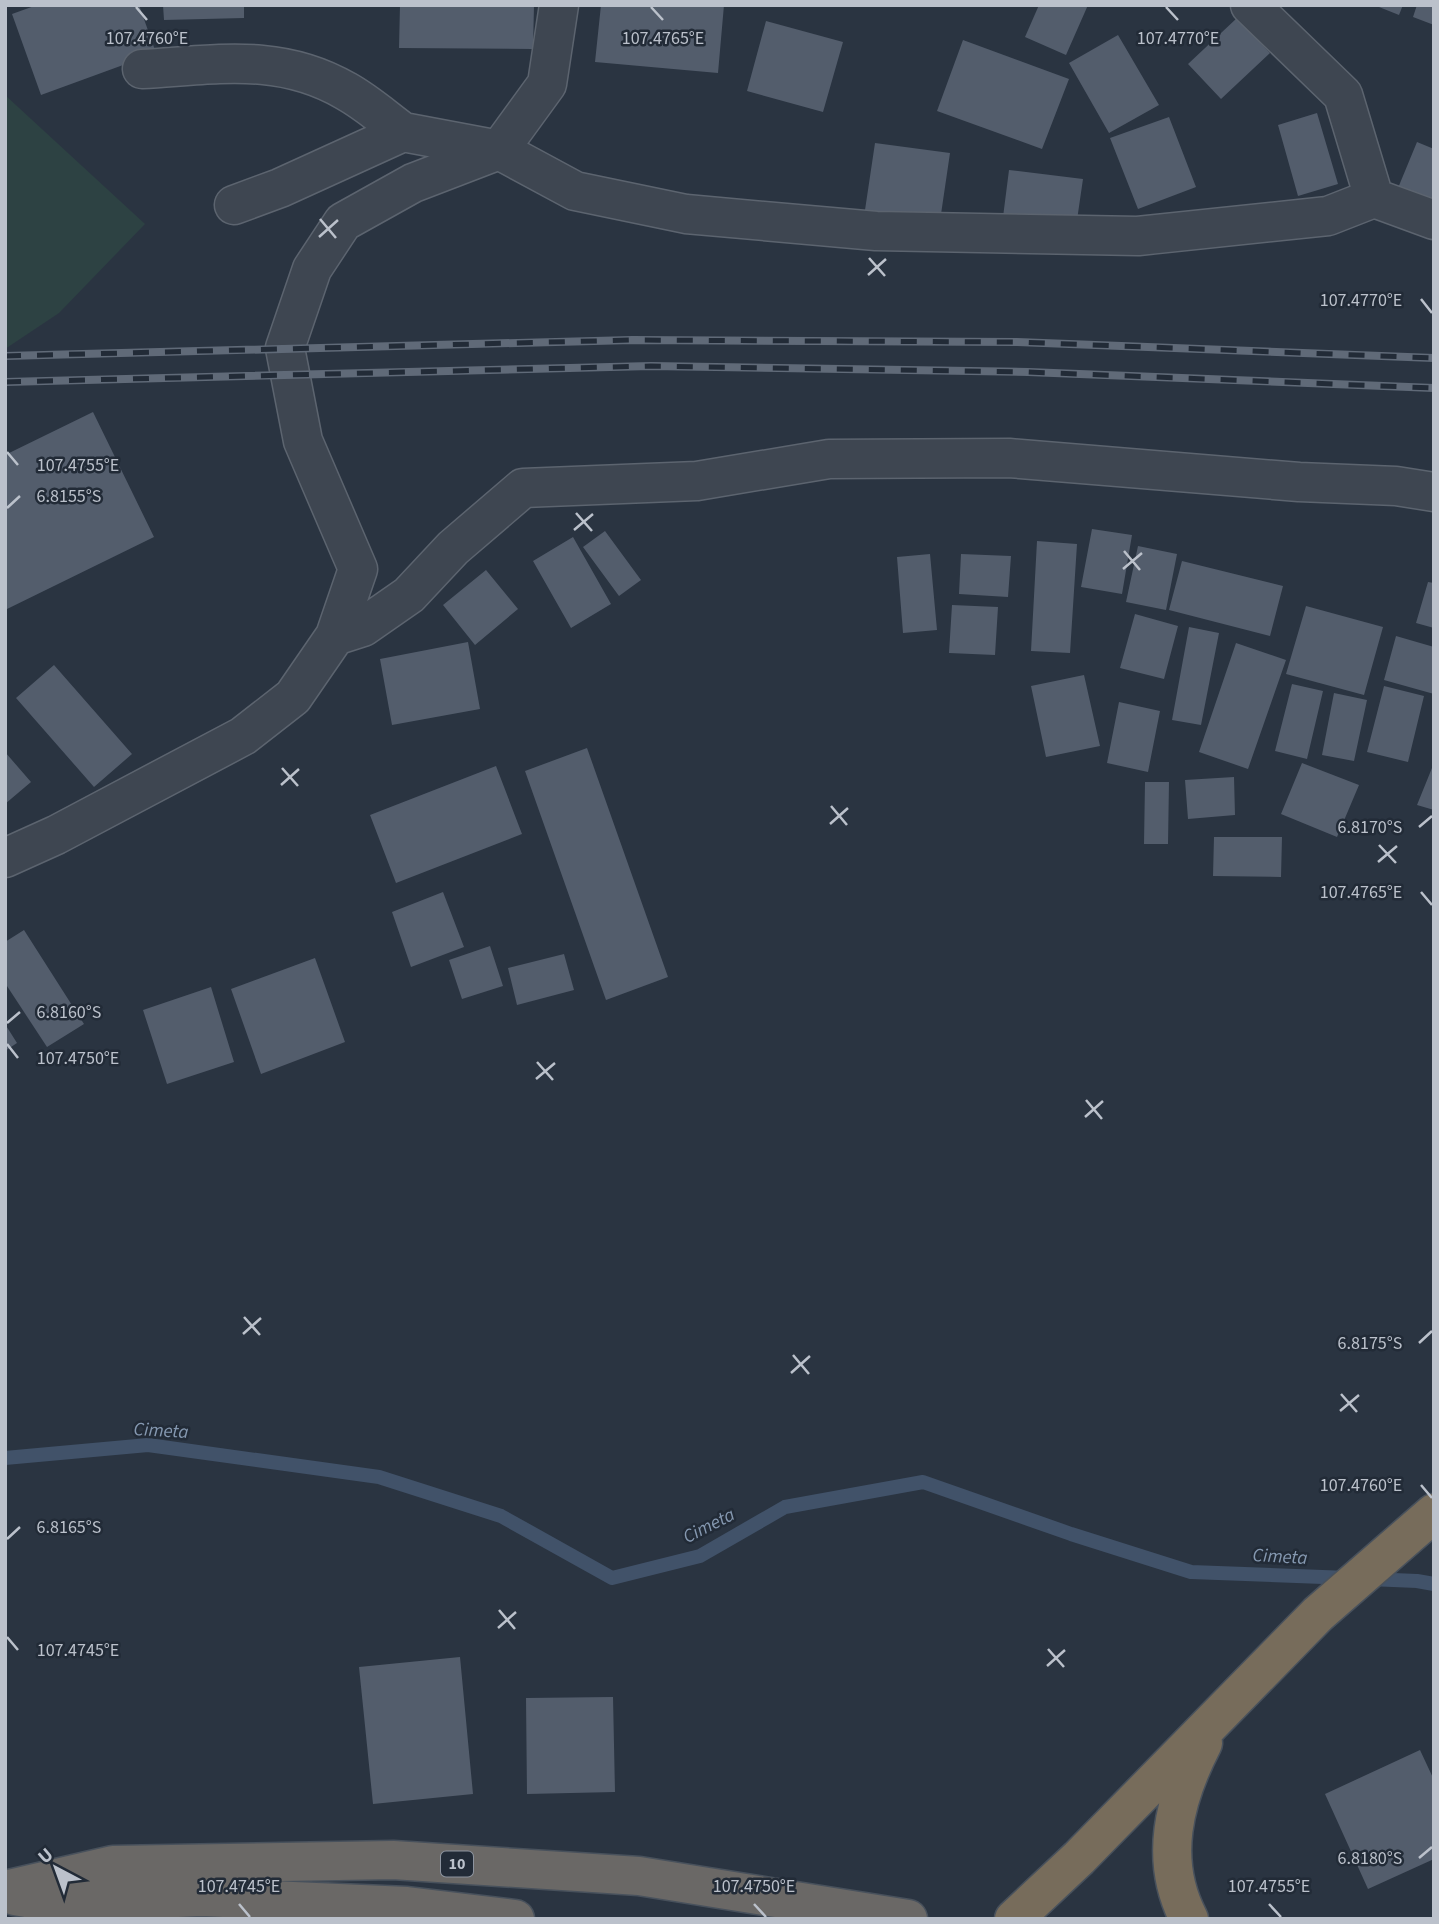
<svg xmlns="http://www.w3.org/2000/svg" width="1439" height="1924" viewBox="0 0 1439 1924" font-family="'Source Sans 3',sans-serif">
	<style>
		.green { fill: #2d4243 }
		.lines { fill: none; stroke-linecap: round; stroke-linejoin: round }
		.stream { stroke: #415269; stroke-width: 14 }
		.building { fill: #535d6c }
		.minor-casing { stroke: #5c646f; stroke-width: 41 }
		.trunk-casing { stroke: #48515c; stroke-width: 41 }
		.motorway-casing { stroke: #48515c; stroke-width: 41 }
		.minor { stroke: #3e4651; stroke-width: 38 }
		.trunk { stroke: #6a6866; stroke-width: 38 }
		.motorway { stroke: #776c5b; stroke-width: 38 }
		.rail-casing { stroke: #606a78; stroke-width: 8 }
		.rail { stroke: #222b37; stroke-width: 5; stroke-dasharray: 16; stroke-linecap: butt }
		.ticks { fill: none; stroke: #bbc1cb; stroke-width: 2.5 }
		.labels { text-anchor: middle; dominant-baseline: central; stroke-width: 5; stroke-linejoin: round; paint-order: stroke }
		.shield { fill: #222b37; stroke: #8d949f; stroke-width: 2 }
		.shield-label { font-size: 16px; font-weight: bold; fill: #bbc1cb }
		.water-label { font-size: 19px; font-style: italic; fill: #8598b0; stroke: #222b37 }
		.ticks-label { font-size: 18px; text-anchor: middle; fill: #bbc1cb; stroke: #222b37; stroke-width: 5; stroke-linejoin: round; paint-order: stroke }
	</style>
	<rect width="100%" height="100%" fill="#2a3441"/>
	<path class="green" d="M5,95L145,224L59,313L5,349Z"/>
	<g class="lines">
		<path class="stream" d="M5,1458L148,1445L379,1477L501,1516L612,1578L700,1556L785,1507L923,1482L1071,1534L1191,1572L1349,1578
			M1369,1579L1417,1581L1434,1584"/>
	</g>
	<path class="building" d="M37,5H139L156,53L41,95L12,14Z
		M163,5H244V18L164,20Z
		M400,5H534L533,49L399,48Z
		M601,5H724L718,73L595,62Z
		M1039,5H1088L1066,55L1025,37Z
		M1374,5H1403L1399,15Z
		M1417,5H1434V25L1413,17Z
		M1237,18L1270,53L1221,99L1188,64Z
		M766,21L843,42L823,112L747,91Z
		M1118,35L1159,105L1109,133L1069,63Z
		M963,40L1069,79L1042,149L937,111Z
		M1317,113L1338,184L1298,196L1278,125Z
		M1169,117L1196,187L1138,209L1110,138Z
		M1417,142L1434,149V202L1398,188Z
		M875,143L950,153L940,221L865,210Z
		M1009,170L1083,179L1076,227L1003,217Z
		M93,412L154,537L5,610V455Z
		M1092,529L1132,535L1122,594L1081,587Z
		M605,531L641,580L619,596L583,547Z
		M573,537L611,604L571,628L533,561Z
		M1037,541L1077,544L1070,653L1031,651Z
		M1138,546L1177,554L1166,610L1126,602Z
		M930,554L937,630L903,633L897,557Z
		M961,554L1011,556L1008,597L959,594Z
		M1182,561L1283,586L1270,636L1169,610Z
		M486,570L518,609L475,645L443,605Z
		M1428,582L1434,583V628L1416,623Z
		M952,605L998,607L995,655L949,653Z
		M1306,606L1383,627L1364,695L1286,674Z
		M1135,614L1178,626L1164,679L1120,668Z
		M1189,627L1219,633L1201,725L1172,720Z
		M1396,636L1434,647V694L1384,680Z
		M468,642L480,709L392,725L380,659Z
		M1236,643L1286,660L1248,769L1199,752Z
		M54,665L132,754L94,787L16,698Z
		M1084,675L1100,746L1046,757L1031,686Z
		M1292,684L1323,691L1307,759L1275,751Z
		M1384,686L1424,696L1408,762L1367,752Z
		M1334,693L1367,700L1354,761L1322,755Z
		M1119,702L1160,711L1148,772L1107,763Z
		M587,748L668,977L606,1000L525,771Z
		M5,752L31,782L5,804Z
		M1302,763L1359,785L1337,837L1281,814Z
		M1434,763V810L1417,805Z
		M496,766L522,834L396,883L370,815Z
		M1234,777L1235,815L1188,819L1185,780Z
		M1145,782H1169L1168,844H1144Z
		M1214,837H1282L1281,877L1213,876Z
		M443,892L464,947L411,967L392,912Z
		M24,930L84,1024L47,1047L5,983V942Z
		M490,946L503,986L462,999L449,960Z
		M564,954L574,990L517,1005L508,968Z
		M315,958L345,1042L261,1074L231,989Z
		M211,987L234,1062L167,1084L143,1010Z
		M5,1024L17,1043L5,1051Z
		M460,1657L473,1794L373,1804L359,1667Z
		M613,1697L615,1792L527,1794L526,1698Z
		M1420,1750L1434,1780V1859L1368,1889L1325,1794Z"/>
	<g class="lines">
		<defs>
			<path id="minor" d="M142,69C215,65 279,52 346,91C366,102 384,118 403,132
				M1374,198L1434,220
				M234,205L280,188L403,132L499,150L575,191L686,214L876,231L1138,236L1328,216L1374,198L1343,95L1250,5
				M335,636L363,627L409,595L453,548L523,488L697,481L829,459L1009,458L1299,482L1396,486L1434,492
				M5,858L56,835L243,736L293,697L335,636L358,569L303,441L285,348L312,269L343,222L413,183L499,150L547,84L559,5"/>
			<path id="trunk" d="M5,1890L113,1865L393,1860L639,1876L908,1919
				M15,1896L55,1903L202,1897L407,1906L515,1919"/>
			<path id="motorway" d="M1014,1919L1079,1858L1318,1614L1434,1513
				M1189,1919C1158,1860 1174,1799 1203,1743"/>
		</defs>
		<use href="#minor" class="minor-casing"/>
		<use href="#trunk" class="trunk-casing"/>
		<use href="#motorway" class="motorway-casing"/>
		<use href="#minor" class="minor"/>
		<use href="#trunk" class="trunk"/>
		<use href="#motorway" class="motorway"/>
		<defs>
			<path id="rail" d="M5,356L632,340L1017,342L1434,358
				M5,382L651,366L1028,372L1434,388"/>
		</defs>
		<use href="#rail" class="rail-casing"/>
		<use href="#rail" class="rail"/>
	</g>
	<path class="ticks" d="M136,7L147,20M651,7L663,20M1166,7L1178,20M320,219L336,238M319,237L338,220M869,258L885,276M868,275L886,259M1421,299L1432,313M7,452L18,465M7,508L20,496M576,513L592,531M574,530L593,514M1124,551L1140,570M1123,569L1142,553M282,768L298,786M281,785L299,769M831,806L847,825M830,824L848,808M1419,827L1432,816M1379,845L1396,863M1378,862L1397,846M1421,892L1432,905M7,1023L20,1012M7,1044L18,1058M537,1062L553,1080M536,1079L555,1063M1086,1100L1102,1119M1085,1117L1103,1101M244,1317L260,1335M243,1334L261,1318M1419,1343L1432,1331M793,1355L809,1374M791,1373L810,1356M1341,1394L1357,1412M1340,1411L1359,1395M1421,1485L1432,1498M7,1539L20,1527M499,1610L515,1629M498,1628L516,1612M7,1637L18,1650M1048,1649L1064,1667M1047,1666L1065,1650M1419,1858L1432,1847M239,1904L250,1917M754,1904L766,1917M1269,1904L1281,1917"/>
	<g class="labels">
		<rect class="shield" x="441" y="1851.5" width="32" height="25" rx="5"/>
		<g class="shield-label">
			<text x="457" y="1864">10</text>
		</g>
		<g class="water-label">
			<text transform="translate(161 1431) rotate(3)">Cimeta</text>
			<text transform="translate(709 1526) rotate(-27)">Cimeta</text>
			<text transform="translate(1280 1557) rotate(3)">Cimeta</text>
		</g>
	</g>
	<g class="ticks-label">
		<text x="147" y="44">107.4760°E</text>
		<text x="663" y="44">107.4765°E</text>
		<text x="1178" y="44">107.4770°E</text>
		<text x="1361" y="306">107.4770°E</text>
		<text x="78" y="471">107.4755°E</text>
		<text x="69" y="502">6.8155°S</text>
		<text x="1370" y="833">6.8170°S</text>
		<text x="1361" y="898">107.4765°E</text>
		<text x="69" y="1018">6.8160°S</text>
		<text x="78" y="1064">107.4750°E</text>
		<text x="1370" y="1349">6.8175°S</text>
		<text x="1361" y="1491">107.4760°E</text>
		<text x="69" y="1533">6.8165°S</text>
		<text x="78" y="1656">107.4745°E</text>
		<text x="1370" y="1864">6.8180°S</text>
		<text x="239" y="1892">107.4745°E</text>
		<text x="754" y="1892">107.4750°E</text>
		<text x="1269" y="1892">107.4755°E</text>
	</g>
	<rect width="1439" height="1924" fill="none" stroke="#bbc1cb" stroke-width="14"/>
	<g transform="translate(56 1868) rotate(319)" stroke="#222b37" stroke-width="5" paint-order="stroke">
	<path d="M0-5L12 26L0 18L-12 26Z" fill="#bbc1cb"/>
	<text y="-10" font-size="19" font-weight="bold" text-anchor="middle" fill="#bbc1cb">U</text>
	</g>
</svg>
